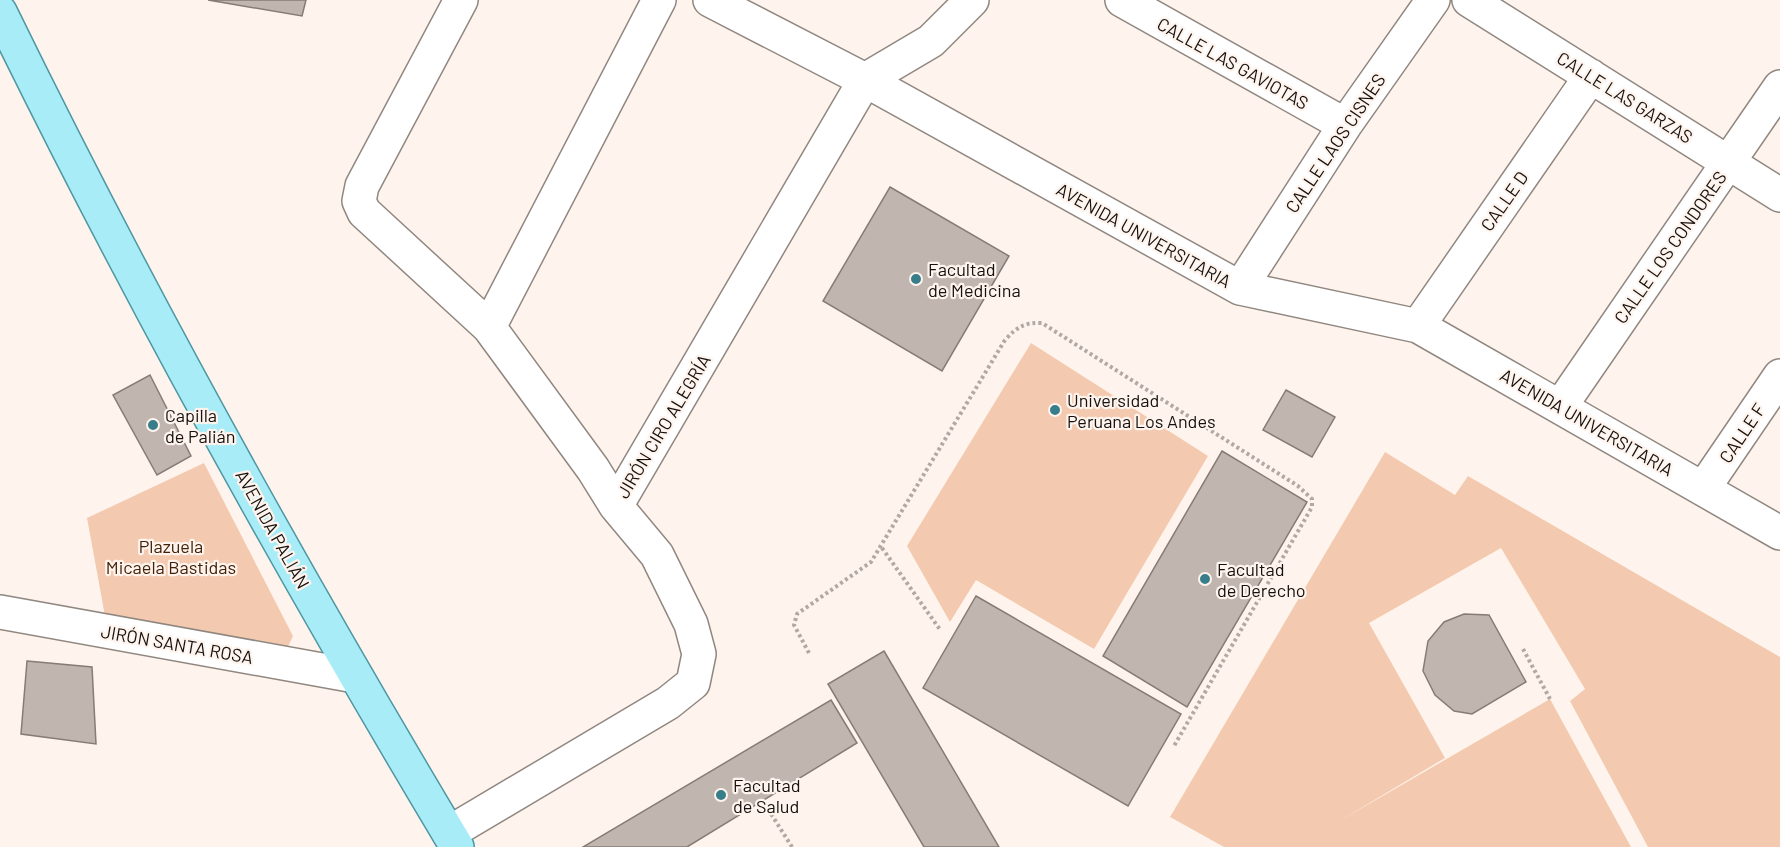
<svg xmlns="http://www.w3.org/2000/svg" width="1780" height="847" viewBox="0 0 1780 847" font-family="Barlow,sans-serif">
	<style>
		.green { fill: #f3caaf }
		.building { fill: #c0b6af; stroke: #867c76; stroke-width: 1.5 }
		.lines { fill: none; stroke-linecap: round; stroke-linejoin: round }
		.minor-casing { stroke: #908780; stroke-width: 36 }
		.major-casing { stroke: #4e97a2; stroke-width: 36 }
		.path { stroke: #b1a9a3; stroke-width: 4; stroke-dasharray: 3 3; stroke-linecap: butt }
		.minor { stroke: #fff; stroke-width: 33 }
		.major { stroke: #a8ecf7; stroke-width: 33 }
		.poi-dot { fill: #387e8a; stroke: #fff4ed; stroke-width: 2 }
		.labels { text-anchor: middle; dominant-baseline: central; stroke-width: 4.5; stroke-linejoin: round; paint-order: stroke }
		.street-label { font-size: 18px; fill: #14110e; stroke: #fff4ed }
		.poi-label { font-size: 18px; fill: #14110e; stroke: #fff4ed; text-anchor: start }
		.park-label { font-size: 18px; fill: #412108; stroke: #fff4ed }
	</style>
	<rect width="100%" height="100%" fill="#fff4ed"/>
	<path class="green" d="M1031,343L1208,456L1094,649L976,580L950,622L907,546Z
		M1385,452L1455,495L1468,476L1780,657V847H1648L1570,701L1585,689L1501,548L1369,623L1445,758L1336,823L1550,699L1631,847H1224L1170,817Z
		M204,463L293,636L286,651L105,616L87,518Z"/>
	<path class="building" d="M208,0H306L302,16Z
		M890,187L1009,256L942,371L823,301Z
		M150,375L191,456L157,475L113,395Z
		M1286,390L1335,417L1312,457L1263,430Z
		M1222,451L1307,502L1187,707L1103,656Z
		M976,596L1181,714L1128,806L923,688Z
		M1464,614L1489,615L1526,682L1472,714L1454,711L1435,695L1423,671L1428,641L1444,622Z
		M884,651L999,847H924L828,684Z
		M27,661L92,667L96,744L21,734Z
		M831,700L857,743L687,847H583Z"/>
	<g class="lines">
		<defs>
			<path id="minor" d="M461,0L362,186L359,201L364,212L489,327L593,469L616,506
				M710,0L865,80L1240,288L1418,326L1780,533
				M1122,0L1345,125
				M1469,0L1780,195
				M1240,288L1345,125L1433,0
				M1418,326L1591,76
				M489,327L659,0
				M1560,407L1780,87
				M1703,489L1780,376
				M0,612L355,676
				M449,833L668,703L693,683L699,654L691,624L657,555L616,506L865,80L931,41L972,0"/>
			<path id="major" d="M0,12C139,297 294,575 457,847"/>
		</defs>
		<use href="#minor" class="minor-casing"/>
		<use href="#major" class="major-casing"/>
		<path class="path" d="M882,548L941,631
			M1523,649L1550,699
			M809,653L794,625L797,614L871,562L1005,340C1017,327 1025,322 1042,323L1298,486L1312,499V507L1174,746
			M768,809L792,847"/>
		<use href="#minor" class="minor"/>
		<use href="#major" class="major"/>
	</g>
	<g class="poi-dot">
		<circle cx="916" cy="279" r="6"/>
		<circle cx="1055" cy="410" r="6"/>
		<circle cx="153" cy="425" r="6"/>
		<circle cx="1205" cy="579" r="6"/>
		<circle cx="721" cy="795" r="6"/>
	</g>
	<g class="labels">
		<g class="street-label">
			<text transform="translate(1233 63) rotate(29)">CALLE LAS GAVIOTAS</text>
			<text transform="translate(1625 97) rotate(32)">CALLE LAS GARZAS</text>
			<text transform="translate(1335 143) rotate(-56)">CALLE LAOS CISNES</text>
			<text transform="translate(1504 201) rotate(-55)">CALLE D</text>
			<text transform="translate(1144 235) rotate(29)">AVENIDA UNIVERSITARIA</text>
			<text transform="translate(1670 247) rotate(-55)">CALLE LOS CONDORES</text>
			<text transform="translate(1587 422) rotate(30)">AVENIDA UNIVERSITARIA</text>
			<text transform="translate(663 426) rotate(-59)">JIRÓN CIRO ALEGRÍA</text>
			<text transform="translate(1742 433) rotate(-56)">CALLE F</text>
			<text transform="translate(273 529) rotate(61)">AVENIDA PALIÁN</text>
			<text transform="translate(177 644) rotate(10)">JIRÓN SANTA ROSA</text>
		</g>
		<g class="poi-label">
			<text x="928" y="269">Facultad<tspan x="928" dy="21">de Medicina</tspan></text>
			<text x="1067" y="400">Universidad<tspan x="1067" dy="21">Peruana Los Andes</tspan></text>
			<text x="165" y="415">Capilla<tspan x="165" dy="21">de Palián</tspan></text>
			<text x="1217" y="569">Facultad<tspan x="1217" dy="21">de Derecho</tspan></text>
			<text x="733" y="785">Facultad<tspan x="733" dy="21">de Salud</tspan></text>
		</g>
		<g class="park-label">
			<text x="171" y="546">Plazuela<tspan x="171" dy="21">Micaela Bastidas</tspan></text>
		</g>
	</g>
</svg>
